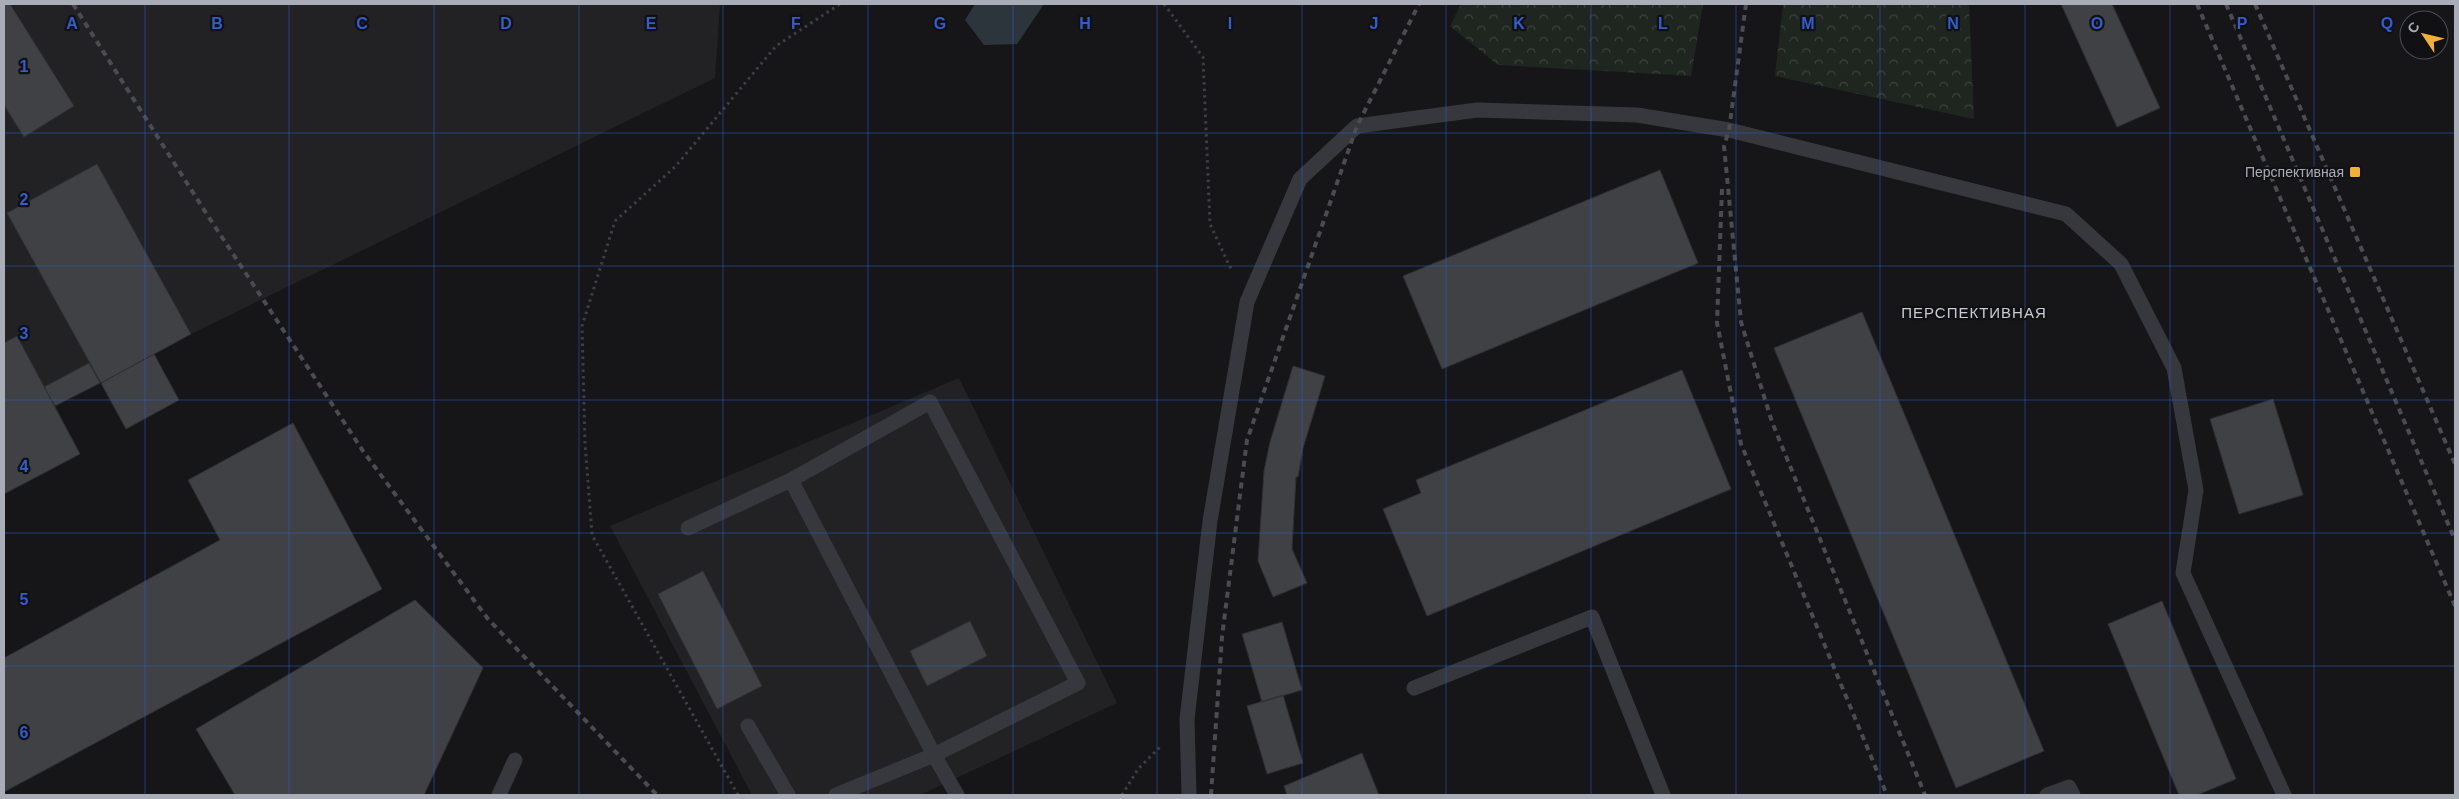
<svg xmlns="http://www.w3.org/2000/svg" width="2459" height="799" viewBox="0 0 2459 799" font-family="Helvetica,sans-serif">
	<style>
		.built { fill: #222225 }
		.forest { fill: url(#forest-crowns) }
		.water { fill: #2c353c }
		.building { fill: #404145; stroke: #303034 }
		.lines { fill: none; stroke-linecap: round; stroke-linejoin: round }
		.path { stroke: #3d3f44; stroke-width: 3; stroke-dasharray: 2.5 4; stroke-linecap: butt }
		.lane { stroke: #37383d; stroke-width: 15 }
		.rail { stroke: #4a4c52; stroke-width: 4; stroke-dasharray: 6 5; stroke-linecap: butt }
		.grid { fill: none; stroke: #325cd3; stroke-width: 1; stroke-opacity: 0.55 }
		.poi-dot { fill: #f2b134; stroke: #111113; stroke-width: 2 }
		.labels { text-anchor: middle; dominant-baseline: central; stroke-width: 4.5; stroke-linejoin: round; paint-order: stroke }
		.poi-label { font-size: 14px; fill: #a8adb8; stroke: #111113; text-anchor: end }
		.neighbourhood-label { font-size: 15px; letter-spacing: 1px; fill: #c9ccd4; stroke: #111113 }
		.grid-label { font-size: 16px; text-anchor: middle; font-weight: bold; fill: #325cd3; stroke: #111113; stroke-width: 4.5; stroke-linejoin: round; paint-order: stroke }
	</style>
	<defs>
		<pattern id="forest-crowns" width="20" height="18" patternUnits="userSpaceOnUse" patternTransform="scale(1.25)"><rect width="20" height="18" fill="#1e261f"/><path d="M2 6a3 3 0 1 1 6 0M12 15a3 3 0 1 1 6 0" fill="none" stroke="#3c433d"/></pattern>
	</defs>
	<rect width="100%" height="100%" fill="#161618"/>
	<path class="built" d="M4,4H720L715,78L191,334L55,406L80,454L4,494Z
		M959,378L1117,703L920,795H752L610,526Z"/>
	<path class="forest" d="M1461,4H1703L1691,76L1498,65L1450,26Z
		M1783,4H1969L1974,119L1775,76Z"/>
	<path class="water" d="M975,4H1044L1017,44L984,45L965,20Z"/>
	<path class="building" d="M4,4H10L74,106L24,137L4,105Z
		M2061,4H2112L2160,108L2117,127Z
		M97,164L191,334L101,383L7,213Z
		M1660,170L1698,263L1442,369L1403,276Z
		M1862,312L2044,751L1956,788L1774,348Z
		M17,336L80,454L4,494V343Z
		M154,354L179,400L126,429L101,383Z
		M89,363L100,383L55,406L44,387Z
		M1293,366L1325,376L1303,448L1298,477H1296L1292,549L1307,583L1273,597L1258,561L1264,471L1270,442Z
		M1682,370L1731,489L1427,616L1383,509L1421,493L1416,480Z
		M2273,399L2303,495L2239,514L2210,419Z
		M293,423L382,589L4,792V658L220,540L188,480Z
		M703,571L762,686L717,709L658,594Z
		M415,600L483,668L424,795H235L196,729Z
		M2162,601L2236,779L2197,795H2179L2108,624Z
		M970,621L987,656L927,686L910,651Z
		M1282,622L1302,690L1262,702L1242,634Z
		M1283,695L1303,763L1267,774L1247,706Z
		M1362,753L1379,795H1287L1284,786Z"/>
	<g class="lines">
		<path class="path" d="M1164,4L1203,57L1210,224L1231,269
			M738,795L592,535L585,443L582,326L615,221L675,167L776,46L840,4
			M1122,795L1138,769L1161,746"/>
		<path class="lane" d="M930,402L1078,683L934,755L791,480Z
			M688,528L791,480
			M1414,688L1592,617L1663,795
			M748,726L788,795
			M499,795L515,760
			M836,795L934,755L957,795
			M1189,795L1187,719L1210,521L1247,302L1300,179L1357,126L1477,110L1637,115L1729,130L2066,214L2121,264L2174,368L2196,490L2183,573L2284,795
			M2047,795L2069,787L2073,795"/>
		<path class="rail" d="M73,4L206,213L363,451L488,619L657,795
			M1746,4L1729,130L1724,146L1741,322L1772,422L1925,795
			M2197,4L2455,606
			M2226,4L2455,540
			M2255,4L2455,464
			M1722,189L1717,323L1741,444L1887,795
			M1211,795L1222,637L1247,440L1357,126L1419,4"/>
	</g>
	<path class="grid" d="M145,4V795M289,4V795M434,4V795M579,4V795M723,4V795M868,4V795M1013,4V795M1157,4V795M1302,4V795M1446,4V795M1591,4V795M1736,4V795M1880,4V795M2025,4V795M2170,4V795M2314,4V795M4,133H2455M4,266H2455M4,400H2455M4,533H2455M4,666H2455"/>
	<rect class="poi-dot" x="2349" y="166" width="12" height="12" rx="2.5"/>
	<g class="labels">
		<g class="poi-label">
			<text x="2344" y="172">Перспективная</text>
		</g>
		<g class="neighbourhood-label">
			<text x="1974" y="312">ПЕРСПЕКТИВНАЯ</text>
		</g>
	</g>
	<g class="grid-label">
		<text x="72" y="29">A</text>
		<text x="217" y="29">B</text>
		<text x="362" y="29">C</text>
		<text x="506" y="29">D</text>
		<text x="651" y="29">E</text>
		<text x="796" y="29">F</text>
		<text x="940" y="29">G</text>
		<text x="1085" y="29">H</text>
		<text x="1230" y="29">I</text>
		<text x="1374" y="29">J</text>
		<text x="1519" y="29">K</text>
		<text x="1663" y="29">L</text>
		<text x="1808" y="29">M</text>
		<text x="1953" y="29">N</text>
		<text x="2097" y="29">O</text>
		<text x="2242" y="29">P</text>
		<text x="2387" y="29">Q</text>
		<text x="24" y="72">1</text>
		<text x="24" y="205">2</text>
		<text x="24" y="339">3</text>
		<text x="24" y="472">4</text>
		<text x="24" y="605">5</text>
		<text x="24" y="738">6</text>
	</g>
	<rect width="2459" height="799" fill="none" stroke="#a8adb8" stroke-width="10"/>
	<g transform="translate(2424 35) rotate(305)"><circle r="24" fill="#111113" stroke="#4d4f55"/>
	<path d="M0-4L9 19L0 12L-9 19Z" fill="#f2b134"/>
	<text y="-8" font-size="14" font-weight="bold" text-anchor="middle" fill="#a8adb8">С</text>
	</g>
</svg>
